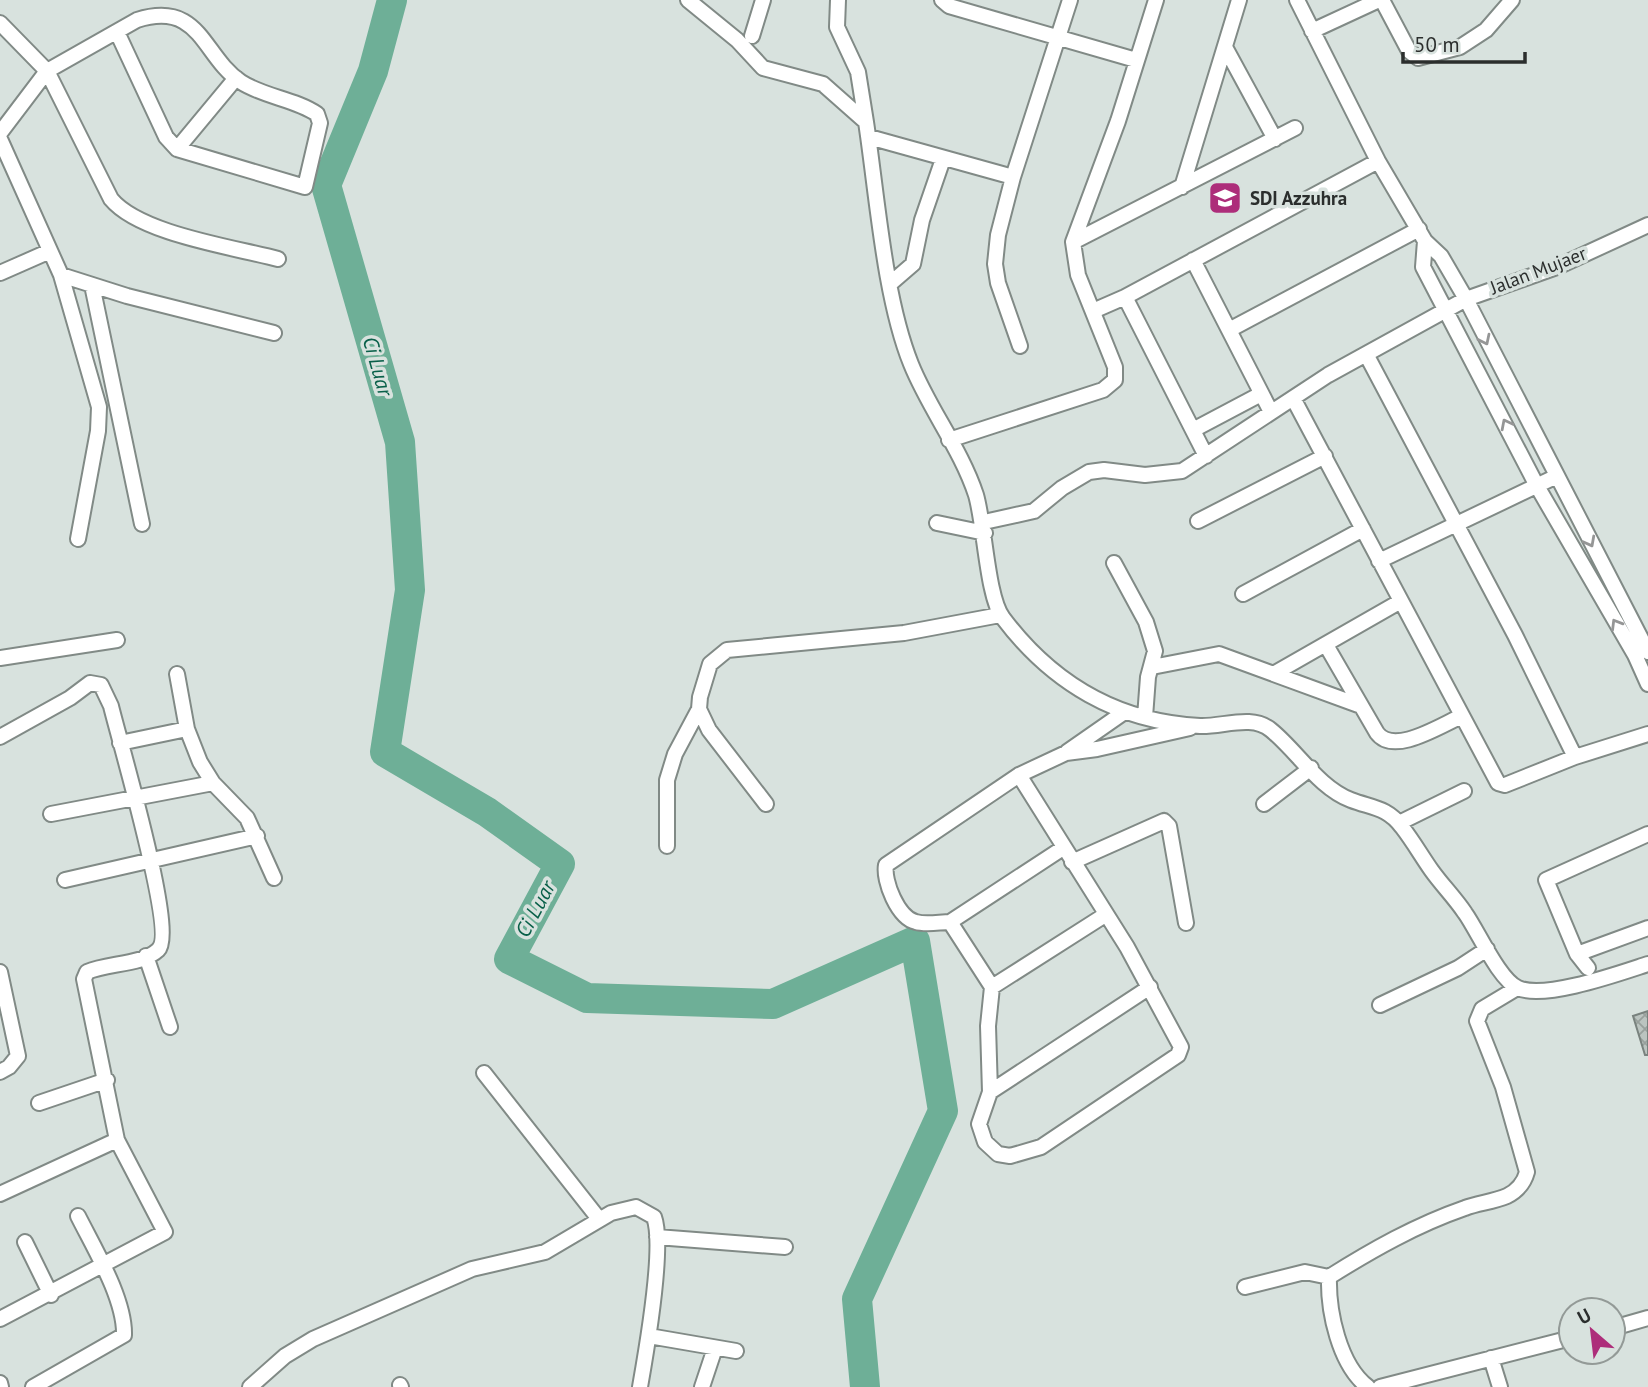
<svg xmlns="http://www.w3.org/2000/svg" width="1648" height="1387" viewBox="0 0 1648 1387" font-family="'PT Sans',sans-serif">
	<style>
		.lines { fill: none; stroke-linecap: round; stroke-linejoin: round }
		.river { stroke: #6eaf97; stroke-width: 30 }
		.building { fill: url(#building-cross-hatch); stroke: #79827e; stroke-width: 2; filter: url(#shadow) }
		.minor-casing { stroke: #818a86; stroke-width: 18 }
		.minor { stroke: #fff; stroke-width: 14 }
		.oneway { stroke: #959696 }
		.labels { text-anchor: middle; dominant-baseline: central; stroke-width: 7; stroke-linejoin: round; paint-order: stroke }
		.poi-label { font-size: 19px; font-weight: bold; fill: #2b2e2d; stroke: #d8e2de; text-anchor: start }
		.street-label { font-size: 19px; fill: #2b2e2d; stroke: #d8e2de }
		.water-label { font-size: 21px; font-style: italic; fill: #096049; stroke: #d8e2de }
	</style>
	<defs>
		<pattern id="building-cross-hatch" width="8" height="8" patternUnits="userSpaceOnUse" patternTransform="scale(1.75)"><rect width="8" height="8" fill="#bbc4c0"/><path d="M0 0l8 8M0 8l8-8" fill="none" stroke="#98a09c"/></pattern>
		<filter id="shadow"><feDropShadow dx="6" dy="6" stdDeviation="0" flood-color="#0004"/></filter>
	</defs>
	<rect width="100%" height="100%" fill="#d8e2de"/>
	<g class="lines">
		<path class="river" d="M392,0L373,71L326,185L400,442L410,590L385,752L487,812L560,864L509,959L587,998L773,1004L915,941L943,1111L857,1299L865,1387"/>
	</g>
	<path class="building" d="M1648,1011V1055H1645L1633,1016Z"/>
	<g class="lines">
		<defs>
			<path id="minor" d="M688,0L737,40L763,68L823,84L866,122C877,194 884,297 911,364C929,409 961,449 976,495C985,526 987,597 1003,618C1052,683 1118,722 1200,726C1223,727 1252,714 1271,730C1297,751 1319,788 1351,800C1372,808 1387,807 1402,827C1413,841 1422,857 1432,871C1442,885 1455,898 1465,913C1478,931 1499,980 1518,988C1545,1000 1620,973 1648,964
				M838,0L837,27L858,72L866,122
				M942,0L949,6L1136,60
				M1297,0L1378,161L1425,241L1441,256L1466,299L1648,652
				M1382,0L1409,51L1418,58L1460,47L1486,30L1512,0
				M0,23L47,71L111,199C140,234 233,247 278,259
				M1312,31L1379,0
				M752,36L763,0
				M1225,47L1275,139
				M0,133L47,71L137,20C201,0 202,56 241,82C264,97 295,99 317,114L320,123L305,187L177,149L166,137L117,32
				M869,137L1013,177
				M0,139L61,275L99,407L98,431L78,539
				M177,149L236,78
				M1182,187L1239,0
				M1425,241L1423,267L1537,486L1635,655L1648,684
				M1073,242L1295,128
				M1193,260L1271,412
				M0,273L50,251
				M61,275L127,296L274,333
				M891,283L913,264L922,220L943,159
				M92,285L142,524
				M1125,297L1206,456
				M1093,311L1125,297L1378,161
				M1229,330L1419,229
				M1020,346L998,283L995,264L998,235L1013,177L1070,0
				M1366,354L1515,635L1575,757
				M1293,398L1498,783L1505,785L1575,757L1648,734
				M1193,430L1261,394
				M949,440L1103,390L1115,380V367L1078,275L1073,242L1118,121L1156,0
				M1198,521L1325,456
				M984,522L1034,511L1062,488L1089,472L1104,470L1145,475L1182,471L1328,375L1466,299L1557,267L1648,225
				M937,523L985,533
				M1379,561L1555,477
				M1114,563L1146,622L1155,651L1148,677L1145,717
				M1243,594L1363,529
				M1326,645L1377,733C1394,756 1441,725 1462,716
				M0,658L117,640
				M1152,667L1219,654L1361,706
				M1275,673L1401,601
				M177,674L187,729L200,762L213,783L247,818L274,878
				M0,737L70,698L90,683L101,685L111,706C119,740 177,933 158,950C142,965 108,963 87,972L84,979L117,1140L165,1232L0,1319
				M120,743L187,729
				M1067,752L1123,713
				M1019,775L1127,947L1181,1047L1178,1055L1041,1147L1010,1156L998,1154L985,1142L979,1124L990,1092L988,1026L992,987L950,922C940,922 926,925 916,922C898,918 883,881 886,865L1019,775L1066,753L1097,749L1190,728
				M766,804L709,730L699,709L700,697L710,664L727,650L904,633L1000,615
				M1264,804L1311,768
				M51,814L213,783
				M1399,823L1464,791
				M667,846V780L675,754L699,709
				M1072,862L1164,821L1169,826L1186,923
				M65,880L257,836
				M950,922L1063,848
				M1577,954L1648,928
				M146,956L170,1027
				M1588,968L1577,954L1546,880L1648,834
				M0,972L18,1056L9,1067L0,1072
				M992,987L1105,915
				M1380,1005L1458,968L1487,949
				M484,1073L599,1219
				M990,1092L1150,987
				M39,1103L107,1080
				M0,1194L117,1140
				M657,1237L785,1247
				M25,1242L51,1295
				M1329,1277C1328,1311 1339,1365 1368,1387
				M1245,1287L1305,1272L1329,1277C1372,1250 1416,1225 1465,1208C1478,1203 1493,1202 1507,1196C1517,1191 1524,1183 1527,1172L1503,1087L1477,1021L1482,1009L1517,988
				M1613,1328L1648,1318
				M649,1336L736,1351
				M1491,1358L1500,1387
				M0,1383L1,1387
				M400,1385L401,1387
				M33,1387L124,1335C125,1299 94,1248 78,1216
				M250,1387L285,1356L313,1339L472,1269L545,1252L611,1213L636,1207L654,1217C665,1246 646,1353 640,1387
				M702,1387L715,1348
				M1380,1387L1571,1338"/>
		</defs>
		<use href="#minor" class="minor-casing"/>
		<use href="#minor" class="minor"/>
	</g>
	<defs><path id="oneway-chevron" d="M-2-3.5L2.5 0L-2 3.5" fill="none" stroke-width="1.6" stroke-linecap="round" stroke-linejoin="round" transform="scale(1.75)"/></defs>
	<g class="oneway">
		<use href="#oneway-chevron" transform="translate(1485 340) rotate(64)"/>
		<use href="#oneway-chevron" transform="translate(1506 424) rotate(-117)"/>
		<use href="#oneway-chevron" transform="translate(1590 542) rotate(62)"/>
		<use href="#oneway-chevron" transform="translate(1616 624) rotate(-121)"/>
	</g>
	<defs>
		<symbol id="school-square" viewBox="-11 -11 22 22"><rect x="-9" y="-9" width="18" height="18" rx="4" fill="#ad2d7a" stroke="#d8e2de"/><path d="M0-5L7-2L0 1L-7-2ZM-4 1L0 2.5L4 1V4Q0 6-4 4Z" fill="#fff"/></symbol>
	</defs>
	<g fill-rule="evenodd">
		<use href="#school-square" x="1206" y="179" width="38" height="38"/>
	</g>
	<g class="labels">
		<g class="poi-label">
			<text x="1250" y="198">SDI Azzuhra</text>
		</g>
		<g class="street-label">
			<text transform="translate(1538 270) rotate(-21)">Jalan Mujaer</text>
		</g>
		<g class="water-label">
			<text transform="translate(378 366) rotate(74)">Ci Luar</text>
			<text transform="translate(535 909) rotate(-62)">Ci Luar</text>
		</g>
	</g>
	<g transform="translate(1592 1331) rotate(332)"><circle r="33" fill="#d8e2de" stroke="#939a97" stroke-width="2"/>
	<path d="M0-5L12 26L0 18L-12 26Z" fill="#ad2d7a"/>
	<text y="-10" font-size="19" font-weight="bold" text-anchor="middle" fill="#2b2e2d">U</text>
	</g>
	<path d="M1403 52v10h122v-10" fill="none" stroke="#2b2e2d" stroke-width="3.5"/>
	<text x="1414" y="52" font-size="21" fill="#2b2e2d" stroke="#d8e2de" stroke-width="5" paint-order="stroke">50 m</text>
</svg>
